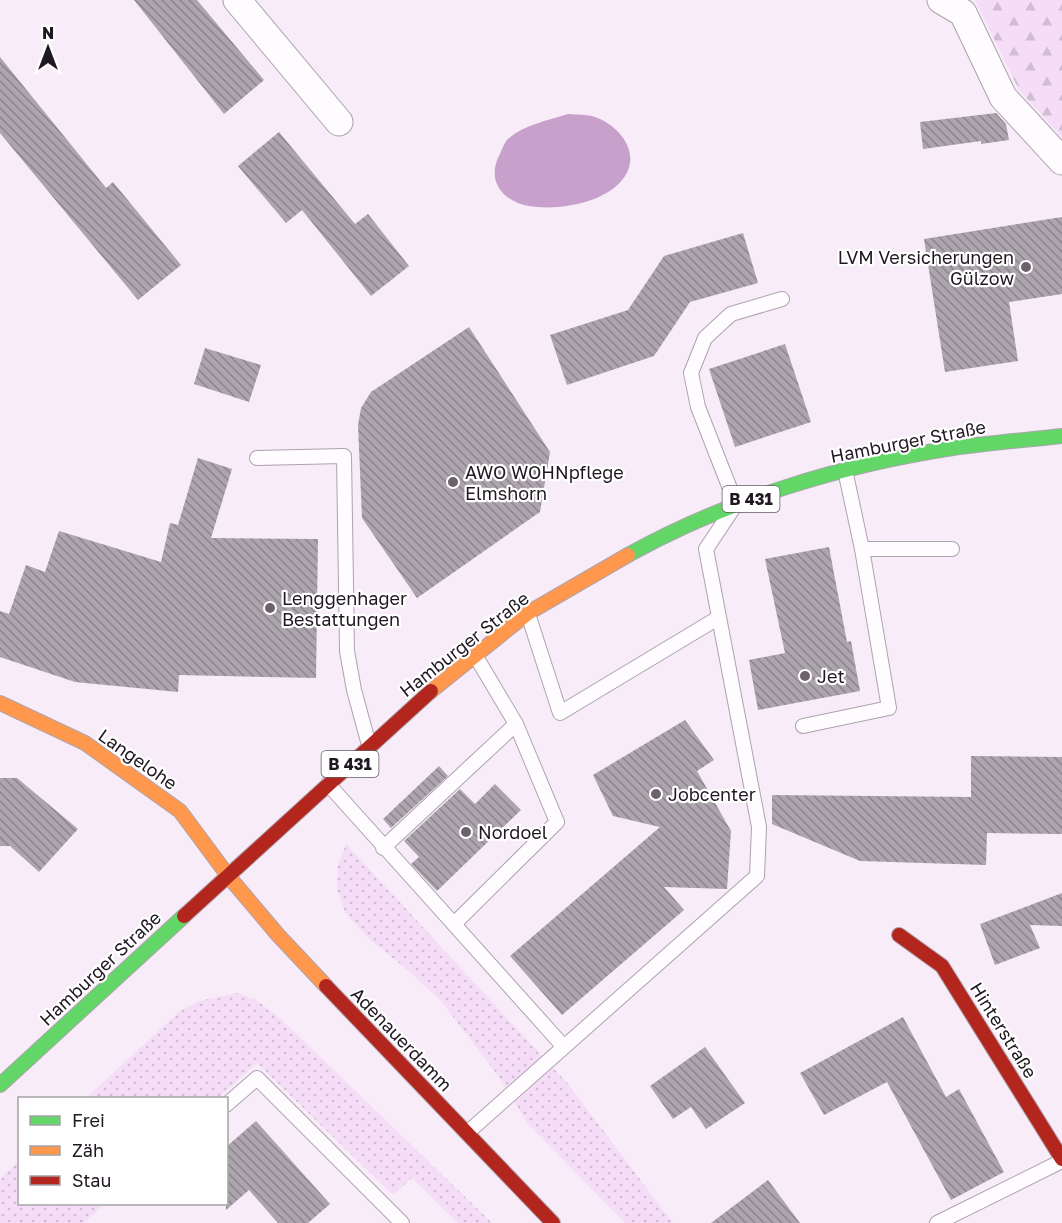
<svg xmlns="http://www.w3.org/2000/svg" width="1062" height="1223" viewBox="0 0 1062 1223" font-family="'Golos Text',sans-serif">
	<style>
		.grass { fill: url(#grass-dots) }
		.forest { fill: url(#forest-firs) }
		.water { fill: #c7a0cc }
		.building { fill: url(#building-back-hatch) }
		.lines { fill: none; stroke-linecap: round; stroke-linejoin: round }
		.lane-casing { stroke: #aca3ad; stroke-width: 16 }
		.street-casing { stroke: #aca3ad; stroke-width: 29 }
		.fast-casing { stroke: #aca3ad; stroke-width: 16 }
		.slow-casing { stroke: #aca3ad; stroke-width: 16 }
		.jam-casing { stroke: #aca3ad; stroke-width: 16 }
		.lane { stroke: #fefcfe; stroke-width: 14 }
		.street { stroke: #fefcfe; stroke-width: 27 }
		.fast { stroke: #63d668; stroke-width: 14 }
		.slow { stroke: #ff974d; stroke-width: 14 }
		.jam { stroke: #b3261e; stroke-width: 14 }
		.poi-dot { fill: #6b626c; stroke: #fff; stroke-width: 2 }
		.labels { text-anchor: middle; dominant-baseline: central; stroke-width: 4.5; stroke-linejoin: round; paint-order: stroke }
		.shield { fill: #fff; stroke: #625d63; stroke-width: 1.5 }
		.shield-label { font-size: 16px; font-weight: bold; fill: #1f1820 }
		.poi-label { font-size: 18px; fill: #1f1820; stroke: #fff; text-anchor: start }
		.street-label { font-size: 18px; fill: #1f1820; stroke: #fff }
	</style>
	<defs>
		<pattern id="grass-dots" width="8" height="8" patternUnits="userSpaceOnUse" patternTransform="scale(1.5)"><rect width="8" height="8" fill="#f5ddf8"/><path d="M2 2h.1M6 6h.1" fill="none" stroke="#d2bdd4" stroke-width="1.8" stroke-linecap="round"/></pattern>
		<pattern id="forest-firs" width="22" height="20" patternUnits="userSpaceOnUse" patternTransform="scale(1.5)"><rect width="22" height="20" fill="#f5ddf8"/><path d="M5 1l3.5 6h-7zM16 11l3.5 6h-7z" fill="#d2bdd4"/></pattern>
		<pattern id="building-back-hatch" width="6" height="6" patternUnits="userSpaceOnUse" patternTransform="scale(1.5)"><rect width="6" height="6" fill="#ada5ae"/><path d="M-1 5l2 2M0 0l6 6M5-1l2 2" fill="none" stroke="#8c858d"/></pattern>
	</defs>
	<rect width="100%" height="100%" fill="#f7ecf8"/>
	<path class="grass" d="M346,844L568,1084L673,1223H625L528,1124L496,1073L441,1001L403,966L370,940L345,913L337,888L338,865Z
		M237,993L256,1000L280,1018L492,1223H458L412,1178L393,1195L257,1063L218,1098H86L180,1011L199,1001Z
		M19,1161L20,1204H105L84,1223H0V1179Z"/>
	<path class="forest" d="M975,0H1062V137L1019,90Z"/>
	<path class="water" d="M568,114C576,115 587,114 595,117C618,125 641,151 625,176C608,203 558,211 529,206C501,201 486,179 500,154C502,149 505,141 509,138C524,125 549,120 568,114Z"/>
	<path class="building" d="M134,0H197L264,80L224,114Z
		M0,57L106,188L113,182L181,265L138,300L0,133Z
		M996,113L1006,124L1009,140L981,144V141L923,149L920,122Z
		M279,132L355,224L368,214L409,266L371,296L302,210L286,223L238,166Z
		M1062,217V294L1009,302L1018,361L945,372L924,239Z
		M743,233L758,283L690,302L654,356L567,385L550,335L628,310L664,256Z
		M469,327L550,452L540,512L417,598L362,518L358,425L361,408L371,392Z
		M785,344L811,422L735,447L709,369Z
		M205,348L261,365L249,402L194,384Z
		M198,458L232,469L211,538L318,539L316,678L179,675L178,692L75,682L0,657V611L9,614L26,565L45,572L59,531L161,562L170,523L178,525Z
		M829,547L847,642L851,641L860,691L758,710L749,660L785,653L765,559Z
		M685,720L714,760L697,771L731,831L727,889L664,887L684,910L562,1015L510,956L660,827L613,816L593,775Z
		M971,756L1062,757V834L987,833L986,865L860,861L772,824V795L971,797Z
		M439,766L448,776L391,828L383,819Z
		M0,778H17L78,829L39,872L10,846H0Z
		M495,784L521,810L437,891L411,864L419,857L404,841L460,789L475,804Z
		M1062,893V926L1030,925L1040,948L995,965L980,924Z
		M903,1017L946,1097L959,1089L1004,1172L951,1200L887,1082L824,1115L800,1073Z
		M705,1047L745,1103L706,1129L691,1107L673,1119L650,1086Z
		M256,1121L330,1204L308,1223H278L249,1190L226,1210V1147Z
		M768,1180L800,1223H711Z"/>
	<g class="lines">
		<defs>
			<path id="lane" d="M257,458L344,456L347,651L354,690L369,745
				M845,470L862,549H952
				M528,614L560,713L718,618
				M803,726L889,708L862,549
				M328,784L564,1047L467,1133
				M383,848L516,724
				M455,923L557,822L516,724L475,655
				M564,1047L757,876L759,827L706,549L736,504L698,407L691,373L705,338L731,314L782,299
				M226,1105L257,1078L402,1223
				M937,1223L1062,1161"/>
			<path id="street" d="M237,0L339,122
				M941,0L963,13L1003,97L1062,161"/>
			<path id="fast" d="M628,555C727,500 841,465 953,448C989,443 1026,440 1062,436
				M0,1085L184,916"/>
			<path id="slow" d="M431,691L528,613L628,555
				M0,703L85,743L180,811L229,877L278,935L326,986"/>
			<path id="jam" d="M184,916L431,691
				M899,935L942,966L1062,1159
				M326,986L553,1223"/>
		</defs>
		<use href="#lane" class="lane-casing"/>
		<use href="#street" class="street-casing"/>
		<use href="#fast" class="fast-casing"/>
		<use href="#slow" class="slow-casing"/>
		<use href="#jam" class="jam-casing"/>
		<use href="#lane" class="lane"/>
		<use href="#street" class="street"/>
		<use href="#fast" class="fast"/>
		<use href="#slow" class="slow"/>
		<use href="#jam" class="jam"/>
	</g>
	<g class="poi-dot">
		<circle cx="1026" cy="267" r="6"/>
		<circle cx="453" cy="482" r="6"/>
		<circle cx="270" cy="608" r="6"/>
		<circle cx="805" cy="676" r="6"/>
		<circle cx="656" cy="794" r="6"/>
		<circle cx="466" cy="832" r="6"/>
	</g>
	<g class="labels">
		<g class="shield">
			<rect x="722.5" y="486" width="57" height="26" rx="4.5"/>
			<rect x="321.5" y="751" width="57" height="26" rx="4.5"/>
		</g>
		<g class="shield-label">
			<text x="751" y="499">B 431</text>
			<text x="350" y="764">B 431</text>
		</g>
		<g class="poi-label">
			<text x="1014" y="257" text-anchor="end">LVM Versicherungen<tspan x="1014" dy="21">Gülzow</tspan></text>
			<text x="465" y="472">AWO WOHNpflege<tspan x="465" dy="21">Elmshorn</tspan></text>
			<text x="282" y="598">Lenggenhager<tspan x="282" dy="21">Bestattungen</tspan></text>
			<text x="817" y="676">Jet</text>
			<text x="668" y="794">Jobcenter</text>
			<text x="478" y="832">Nordoel</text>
		</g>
		<g class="street-label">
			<text transform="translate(908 441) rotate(-11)">Hamburger Straße</text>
			<text transform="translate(464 644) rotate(-38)">Hamburger Straße</text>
			<text transform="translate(138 759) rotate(35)">Langelohe</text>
			<text transform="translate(100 968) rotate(-43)">Hamburger Straße</text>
			<text transform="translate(1004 1030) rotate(58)">Hinterstraße</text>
			<text transform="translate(402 1039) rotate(46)">Adenauerdamm</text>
		</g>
	</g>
	<rect x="18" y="1097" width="210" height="108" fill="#ffffff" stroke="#a5a3a6" stroke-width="1.5"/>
	<rect x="30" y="1116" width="30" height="9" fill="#63d668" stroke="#a5a3a6" stroke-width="1.5"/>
	<text x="72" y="1127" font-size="18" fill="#1f1820">Frei</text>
	<rect x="30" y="1146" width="30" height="9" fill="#ff974d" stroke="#a5a3a6" stroke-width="1.5"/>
	<text x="72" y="1157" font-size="18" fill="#1f1820">Zäh</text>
	<rect x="30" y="1176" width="30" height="9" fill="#b3261e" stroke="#a5a3a6" stroke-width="1.5"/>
	<text x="72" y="1187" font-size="18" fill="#1f1820">Stau</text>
	<g transform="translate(48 48)" stroke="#ffffff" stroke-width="4.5" paint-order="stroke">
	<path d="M0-4.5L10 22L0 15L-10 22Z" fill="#1f1820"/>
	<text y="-9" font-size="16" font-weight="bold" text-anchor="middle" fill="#1f1820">N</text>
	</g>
</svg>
